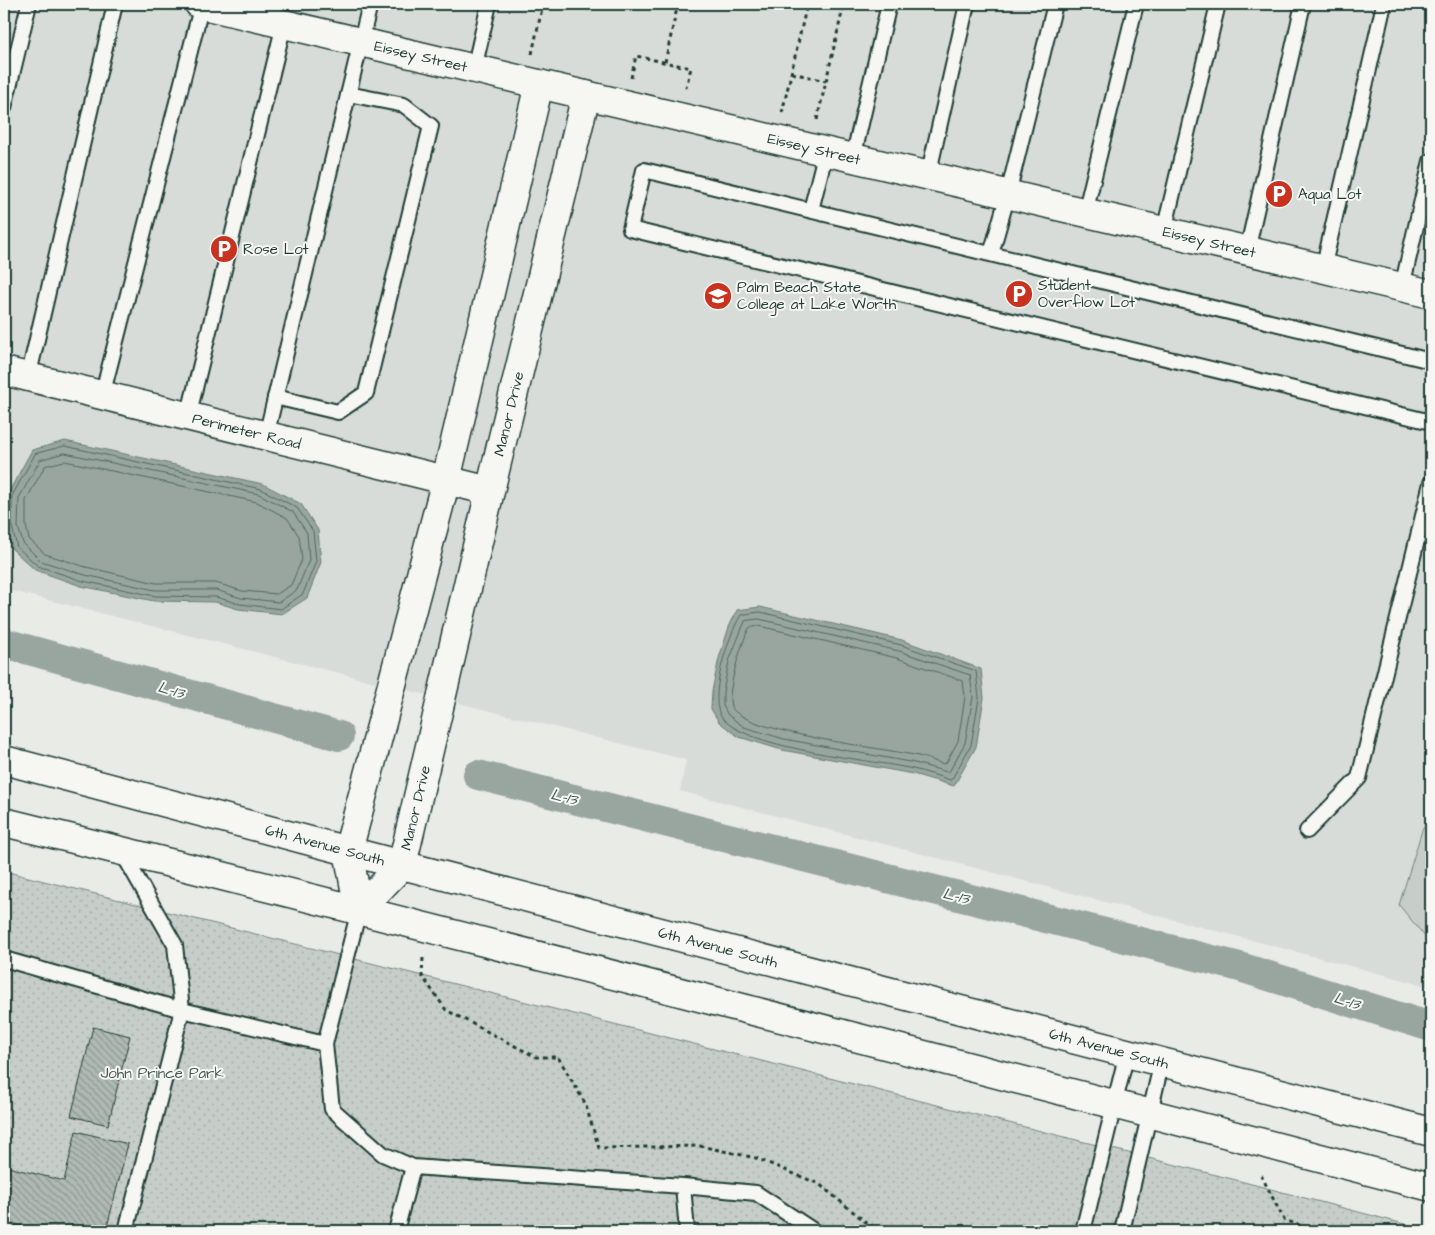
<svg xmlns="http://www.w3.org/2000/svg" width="1435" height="1235" viewBox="0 0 1435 1235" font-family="'Architects Daughter',sans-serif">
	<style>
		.built { fill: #d8dcd8 }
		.green { fill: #c7cec9; stroke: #73867e }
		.park { fill: url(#park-dots); stroke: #73867e }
		.water { fill: #99a6a0; stroke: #687c75 }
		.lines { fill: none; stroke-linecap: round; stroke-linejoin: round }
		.shore { stroke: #50675f; stroke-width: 1 }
		.canal { stroke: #99a6a0; stroke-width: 30 }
		.building { fill: url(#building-back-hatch); stroke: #1f3d34 }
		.service-casing { stroke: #1f3d34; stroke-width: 18 }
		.minor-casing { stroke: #1f3d34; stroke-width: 31 }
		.tertiary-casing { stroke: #1f3d34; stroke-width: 31 }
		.path { stroke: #1f3d34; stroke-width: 3; stroke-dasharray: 4 4; stroke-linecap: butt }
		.service { stroke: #f6f6f2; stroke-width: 14 }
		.minor { stroke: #f6f6f2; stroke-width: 28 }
		.tertiary { stroke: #f6f6f2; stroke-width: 28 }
		.labels { text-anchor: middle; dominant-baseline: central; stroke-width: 4; stroke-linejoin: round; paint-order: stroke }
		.street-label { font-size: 15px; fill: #1f3d34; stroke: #f6f6f2 }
		.poi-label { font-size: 15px; fill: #1f3d34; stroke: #f6f6f2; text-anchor: start }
		.park-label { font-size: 15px; fill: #415a52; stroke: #f6f6f2 }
		.water-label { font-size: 16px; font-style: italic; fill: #445c54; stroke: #f6f6f2 }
	</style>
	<defs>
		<pattern id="park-dots" width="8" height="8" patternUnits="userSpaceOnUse" patternTransform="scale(1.25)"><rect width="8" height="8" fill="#c7cec9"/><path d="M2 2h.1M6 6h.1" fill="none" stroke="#aab2ad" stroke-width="1.8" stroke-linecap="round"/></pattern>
		<pattern id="building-back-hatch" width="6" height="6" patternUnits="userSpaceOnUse" patternTransform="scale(1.25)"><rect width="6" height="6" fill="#b0bab5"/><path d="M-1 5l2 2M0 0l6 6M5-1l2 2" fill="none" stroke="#8f9894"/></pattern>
	</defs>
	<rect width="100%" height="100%" fill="#e9ebe7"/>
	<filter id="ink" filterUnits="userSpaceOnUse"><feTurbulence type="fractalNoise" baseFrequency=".02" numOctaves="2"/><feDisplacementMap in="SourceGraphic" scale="10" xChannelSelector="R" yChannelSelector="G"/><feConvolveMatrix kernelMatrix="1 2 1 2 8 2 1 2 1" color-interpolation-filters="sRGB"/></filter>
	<g filter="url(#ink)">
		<path class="built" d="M4,4H1431V987L680,791L686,760L4,589Z"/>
		<path class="green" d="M1431,819V944L1399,905L1423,827Z"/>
		<path class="park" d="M4,871L1240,1181L1431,1231H4Z"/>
		<path class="water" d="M65,441L263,484L301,504L318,530L321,562L307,598L282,614L238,609L215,602L154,601L81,586L35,570L12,549L7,528V495L32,450Z
			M760,607L902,640L981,669L984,698L976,747L954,786L913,774L782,750L739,737L719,722L711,709L712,691L719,658L729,627L737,610Z"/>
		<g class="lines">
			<path class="shore" d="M65,446L261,489L297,508L313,531L316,561L303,594L281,609L240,604L216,597L155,596L83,581L38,566L17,547L12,527V496L35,454Z
				M65,453L259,494L293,512L307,533L309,560L297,590L279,602L241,598L216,590H155L85,575L41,561L23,543L18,527L19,498L40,460Z
				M65,461L257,502L287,518L299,536L302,559L291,585L277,594L242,591L216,583H156L86,567L45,554L29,539L26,526V500L45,466Z
				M760,612L901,645L976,671L979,698L971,745L952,779L950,780C938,776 926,772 913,769C869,759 752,750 723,719C706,702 729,633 741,615Z
				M759,619L899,651L970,675L973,697L965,743L949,772H947L915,763L784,739L744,727L728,715L723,706V692L729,661L745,621Z
				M759,626L897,658L963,681L965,697L958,741L946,763L943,764C935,761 926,758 918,756C886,748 742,733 731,706C726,692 742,642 749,628Z"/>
			<path class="canal" d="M4,643L339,736
				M478,775L1240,967L1431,1027"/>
		</g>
		<path class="building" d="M1431,702V721L1427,720Z
			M93,1027L130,1036L108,1125L71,1116Z
			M76,1131L128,1144L106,1231H42L4,1222V1166L64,1181Z"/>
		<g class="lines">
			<defs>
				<path id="service" d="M474,69L489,4
					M4,108L29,4
					M853,158L889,4
					M928,176L967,4
					M811,210L826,151
					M1085,213L1136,4
					M1164,231L1218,4
					M1247,251L1303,4
					M991,254L1008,194L1055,4
					M1323,269L1384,4
					M1402,287L1431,161
					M1431,361L644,170L630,229L1431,422
					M28,378L115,4
					M102,396L202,4
					M275,397L338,412L366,393L431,126L404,105L348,94
					M188,417L284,24
					M266,436L370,4
					M1307,831L1359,778L1431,483
					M122,852L175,945L182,1010L126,1231
					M359,910L325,1044L332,1109L383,1154L413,1167L683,1186L756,1193L814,1231
					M4,959L182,1010L325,1044
					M683,1186L687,1231
					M396,1231L413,1167
					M1083,1231L1127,1053
					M1122,1231L1162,1061"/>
				<g id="minor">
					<path id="s1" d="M199,4L1431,294"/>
					<path id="s2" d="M4,371L490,491"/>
					<path id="s3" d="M359,910L402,865L490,491L586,95"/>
					<path d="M359,910L348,851L446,480L539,84"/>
				</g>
				<g id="tertiary">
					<path id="s4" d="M4,760L348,851L1431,1132"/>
					<path d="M4,822C481,939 956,1063 1431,1187"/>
				</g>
			</defs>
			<use href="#service" class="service-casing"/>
			<use href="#minor" class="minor-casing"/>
			<use href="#tertiary" class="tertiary-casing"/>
			<path class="path" d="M532,54L543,4
				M665,62L678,4
				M792,73L826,81
				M631,78L636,56L691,68L685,91
				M782,113L807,4
				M817,120L844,4
				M423,958L422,976L446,1010L536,1057H558L585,1103L599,1148L700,1146L756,1158L819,1184L877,1231
				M1261,1175L1284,1220L1318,1231"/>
			<use href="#service" class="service"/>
			<use href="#minor" class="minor"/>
			<use href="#tertiary" class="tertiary"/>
		</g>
	</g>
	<defs>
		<symbol id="parking-disc" viewBox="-11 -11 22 22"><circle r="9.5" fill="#c8321e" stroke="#f6f6f2"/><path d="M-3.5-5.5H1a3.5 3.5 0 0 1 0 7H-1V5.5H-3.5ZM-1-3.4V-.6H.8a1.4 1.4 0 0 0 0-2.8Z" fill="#fff"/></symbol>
		<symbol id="university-disc" viewBox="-11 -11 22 22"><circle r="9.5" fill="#c8321e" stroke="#f6f6f2"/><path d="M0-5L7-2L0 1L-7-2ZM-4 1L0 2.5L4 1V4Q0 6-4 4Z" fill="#fff"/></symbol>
	</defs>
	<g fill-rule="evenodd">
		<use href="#parking-disc" x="1263" y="178" width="32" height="32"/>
		<use href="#parking-disc" x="208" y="233" width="32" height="32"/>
		<use href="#parking-disc" x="1003" y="278" width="32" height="32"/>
		<use href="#university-disc" x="702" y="280" width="32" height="32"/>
	</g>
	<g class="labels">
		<g class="street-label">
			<text stroke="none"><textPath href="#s1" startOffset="228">Eissey Street</textPath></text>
			<text stroke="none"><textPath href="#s1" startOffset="632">Eissey Street</textPath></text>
			<text stroke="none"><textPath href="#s1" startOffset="1038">Eissey Street</textPath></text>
			<text stroke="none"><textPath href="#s3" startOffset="526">Manor Drive</textPath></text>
			<text stroke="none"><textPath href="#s2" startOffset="250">Perimeter Road</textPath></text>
			<text stroke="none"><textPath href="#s3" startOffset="121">Manor Drive</textPath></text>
			<text stroke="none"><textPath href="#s4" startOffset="332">6th Avenue South</textPath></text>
			<text stroke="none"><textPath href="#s4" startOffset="738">6th Avenue South</textPath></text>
			<text stroke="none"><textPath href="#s4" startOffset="1142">6th Avenue South</textPath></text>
		</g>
		<g class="poi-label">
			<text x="1298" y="194">Aqua Lot</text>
			<text x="243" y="249">Rose Lot</text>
			<text x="1038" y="285">Student<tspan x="1038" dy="17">Overflow Lot</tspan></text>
			<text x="737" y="287">Palm Beach State<tspan x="737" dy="17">College at Lake Worth</tspan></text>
		</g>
		<g class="park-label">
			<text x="162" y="1073">John Prince Park</text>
		</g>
		<g class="water-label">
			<text transform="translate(171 690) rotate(16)">L-13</text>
			<text transform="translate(564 797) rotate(14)">L-13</text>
			<text transform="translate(956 896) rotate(14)">L-13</text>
			<text transform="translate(1347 1001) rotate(17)">L-13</text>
		</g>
	</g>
	<rect width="1435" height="1235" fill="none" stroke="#f6f6f2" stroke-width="20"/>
	<rect x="10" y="10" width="1415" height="1215" fill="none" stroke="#1f3d34" stroke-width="2" filter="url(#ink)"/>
</svg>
